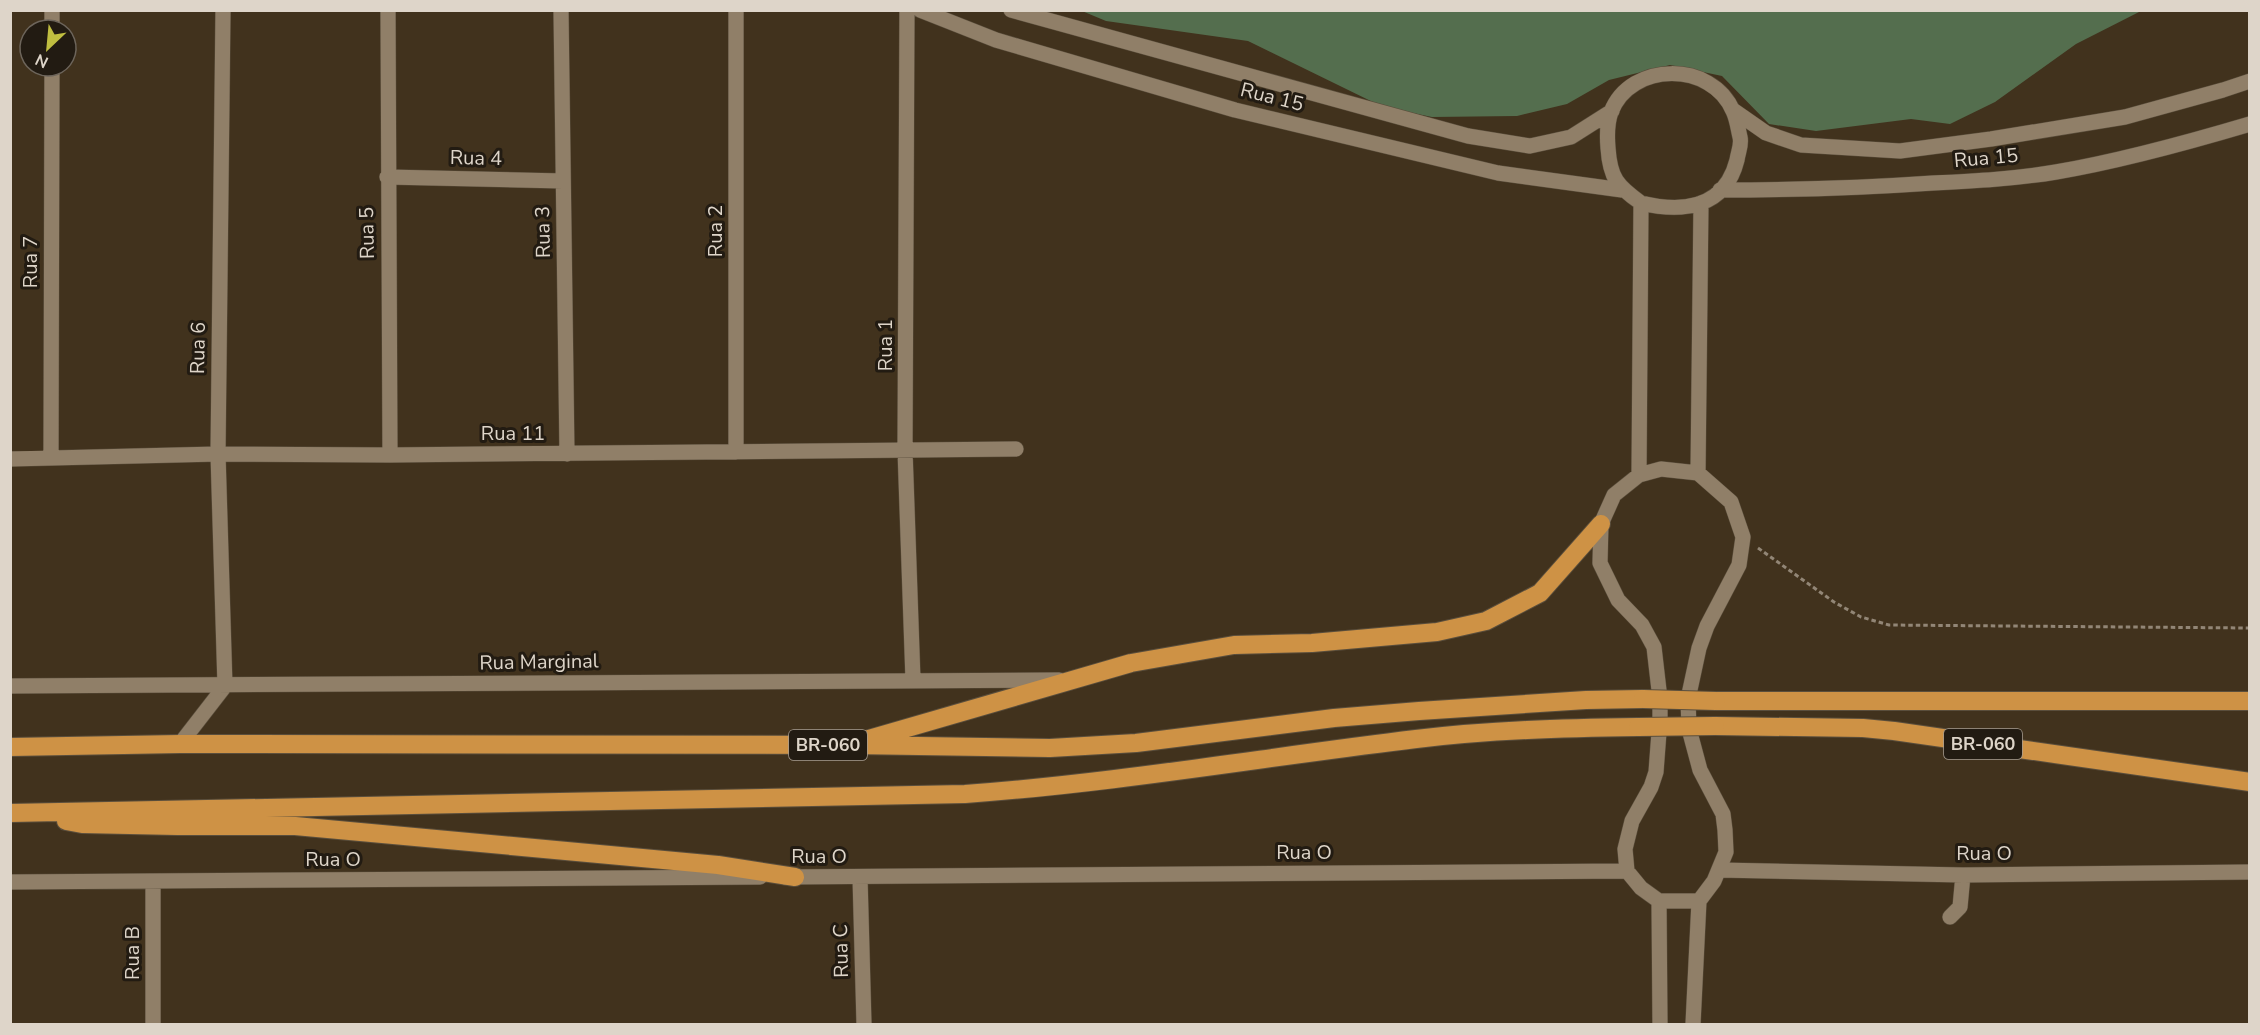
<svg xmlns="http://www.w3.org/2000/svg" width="2260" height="1035" viewBox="0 0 2260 1035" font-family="'Nunito Sans',sans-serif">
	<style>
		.forest { fill: #546e4e }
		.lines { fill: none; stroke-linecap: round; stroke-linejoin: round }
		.minor-casing { stroke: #5a4e3c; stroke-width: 16 }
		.highway-casing { stroke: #5a4e3c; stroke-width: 20 }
		.path { stroke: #928676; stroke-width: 3; stroke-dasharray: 4.5 3; stroke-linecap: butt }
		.minor { stroke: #907f68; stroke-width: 15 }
		.highway { stroke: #ce9245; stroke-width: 18 }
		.highway-bridge-casing { stroke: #5a4e3c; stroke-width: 20; stroke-linecap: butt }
		.highway-bridge { stroke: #ce9245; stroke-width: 18 }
		.labels { text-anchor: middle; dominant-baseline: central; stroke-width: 6; stroke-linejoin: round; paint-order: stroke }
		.shield { fill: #221b12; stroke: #a69d92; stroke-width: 1.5 }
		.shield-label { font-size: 18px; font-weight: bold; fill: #ded5c9 }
		.street-label { font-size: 20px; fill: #ded5c9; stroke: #221b12 }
	</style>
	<rect width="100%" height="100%" fill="#41321d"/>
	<path class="forest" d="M1082,11H2141L2076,44L1995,102L1950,124L1911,119L1816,131L1769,124L1722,76L1670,65L1609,80L1567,104L1517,116L1432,117L1383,107L1248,41L1106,21Z"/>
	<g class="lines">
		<defs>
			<path id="minor" d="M388,10L390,455
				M561,10L567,454
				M907,10L905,450L913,680
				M920,10L996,40L1235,110L1498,173L1622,190
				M1011,10L1468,136L1530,146L1571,137L1612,111
				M52,30V10
				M1733,110L1766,133L1801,145L1900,151L1991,139L2125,117L2223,90L2250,81
				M387,177L563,181
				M1720,190C1791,190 1862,188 1933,183C1974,181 2015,179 2056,172C2121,161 2186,143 2250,124
				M736,452V10
				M51,458L52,66
				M10,459L218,454L390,455L1016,449
				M1698,473L1661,469L1639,475L1614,495L1601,524L1600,563L1618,600L1642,625L1654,647L1660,699V719L1656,772L1651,787L1632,821L1625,849L1627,871L1641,888L1659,901H1699L1714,881L1726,852L1725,830L1723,814L1700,770L1689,729L1688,699L1699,648L1707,626L1739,565L1743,537L1731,502L1698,473L1701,203
				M1639,475L1641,203C1617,186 1610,178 1608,148C1607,136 1607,123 1611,112C1631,61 1712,61 1733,111C1737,119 1738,129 1740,137C1742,145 1738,152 1737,160C1725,208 1683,213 1641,203
				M10,686L1059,680
				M180,744L225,686L218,454L223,10
				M1719,870L1963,875L2250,872
				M784,877L1627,871
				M860,877L864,1024
				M153,881V1024
				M10,882L760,877
				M1659,901L1660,1024
				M1950,917L1960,907L1963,875
				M1693,1024L1699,901"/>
			<path id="highway" d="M1716,701H2250
				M1715,726L1863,728L1894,731L2250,782
				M869,739L1131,663L1234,645L1312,643L1437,632L1486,621L1540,593L1601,524
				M10,747L180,744L852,745L1050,748L1136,743L1334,718L1419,711L1586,700L1643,699
				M10,813L965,794C1116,783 1266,757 1416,739C1490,730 1564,728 1638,727
				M66,821L82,824L177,826H295L718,865L795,877"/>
		</defs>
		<use href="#minor" class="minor-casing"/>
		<use href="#highway" class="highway-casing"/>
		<path class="path" d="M1758,548L1834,602L1861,617L1889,625L2250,628"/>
		<use href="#minor" class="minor"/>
		<use href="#highway" class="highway"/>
		<defs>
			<path id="highway-bridge" d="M1643,699L1716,701
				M1638,727L1715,726"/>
		</defs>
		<use href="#highway-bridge" class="highway-bridge-casing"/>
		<use href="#highway-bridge" class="highway-bridge"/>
	</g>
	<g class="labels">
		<g class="shield">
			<rect x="1944" y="729" width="78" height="30" rx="4.5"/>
			<rect x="789" y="730" width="78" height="30" rx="4.5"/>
		</g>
		<g class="shield-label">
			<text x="1983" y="744">BR-060</text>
			<text x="828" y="745">BR-060</text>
		</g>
		<g class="street-label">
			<text transform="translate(1272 97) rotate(14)">Rua 15</text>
			<text transform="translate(476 158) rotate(1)">Rua 4</text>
			<text transform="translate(1986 158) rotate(-5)">Rua 15</text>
			<text transform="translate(715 231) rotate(-90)">Rua 2</text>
			<text transform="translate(543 232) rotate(-91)">Rua 3</text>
			<text transform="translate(367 233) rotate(-91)">Rua 5</text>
			<text transform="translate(30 262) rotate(-90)">Rua 7</text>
			<text transform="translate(885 345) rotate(-90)">Rua 1</text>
			<text transform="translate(198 348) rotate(-89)">Rua 6</text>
			<text x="513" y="433">Rua 11</text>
			<text transform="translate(539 662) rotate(-1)">Rua Marginal</text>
			<text x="1304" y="852">Rua O</text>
			<text x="1984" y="853">Rua O</text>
			<text x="819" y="856">Rua O</text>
			<text x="333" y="859">Rua O</text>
			<text transform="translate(841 951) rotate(-91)">Rua C</text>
			<text transform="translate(132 953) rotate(-90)">Rua B</text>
		</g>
	</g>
	<rect width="2260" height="1035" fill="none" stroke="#ded5c9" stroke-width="24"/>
	<g transform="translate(48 48) rotate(206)"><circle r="28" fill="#221b12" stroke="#6d655b" stroke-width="1.5"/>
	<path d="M0-4.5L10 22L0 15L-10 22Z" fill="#c0be40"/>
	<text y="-9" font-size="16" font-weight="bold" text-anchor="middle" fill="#ded5c9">N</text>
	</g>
</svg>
